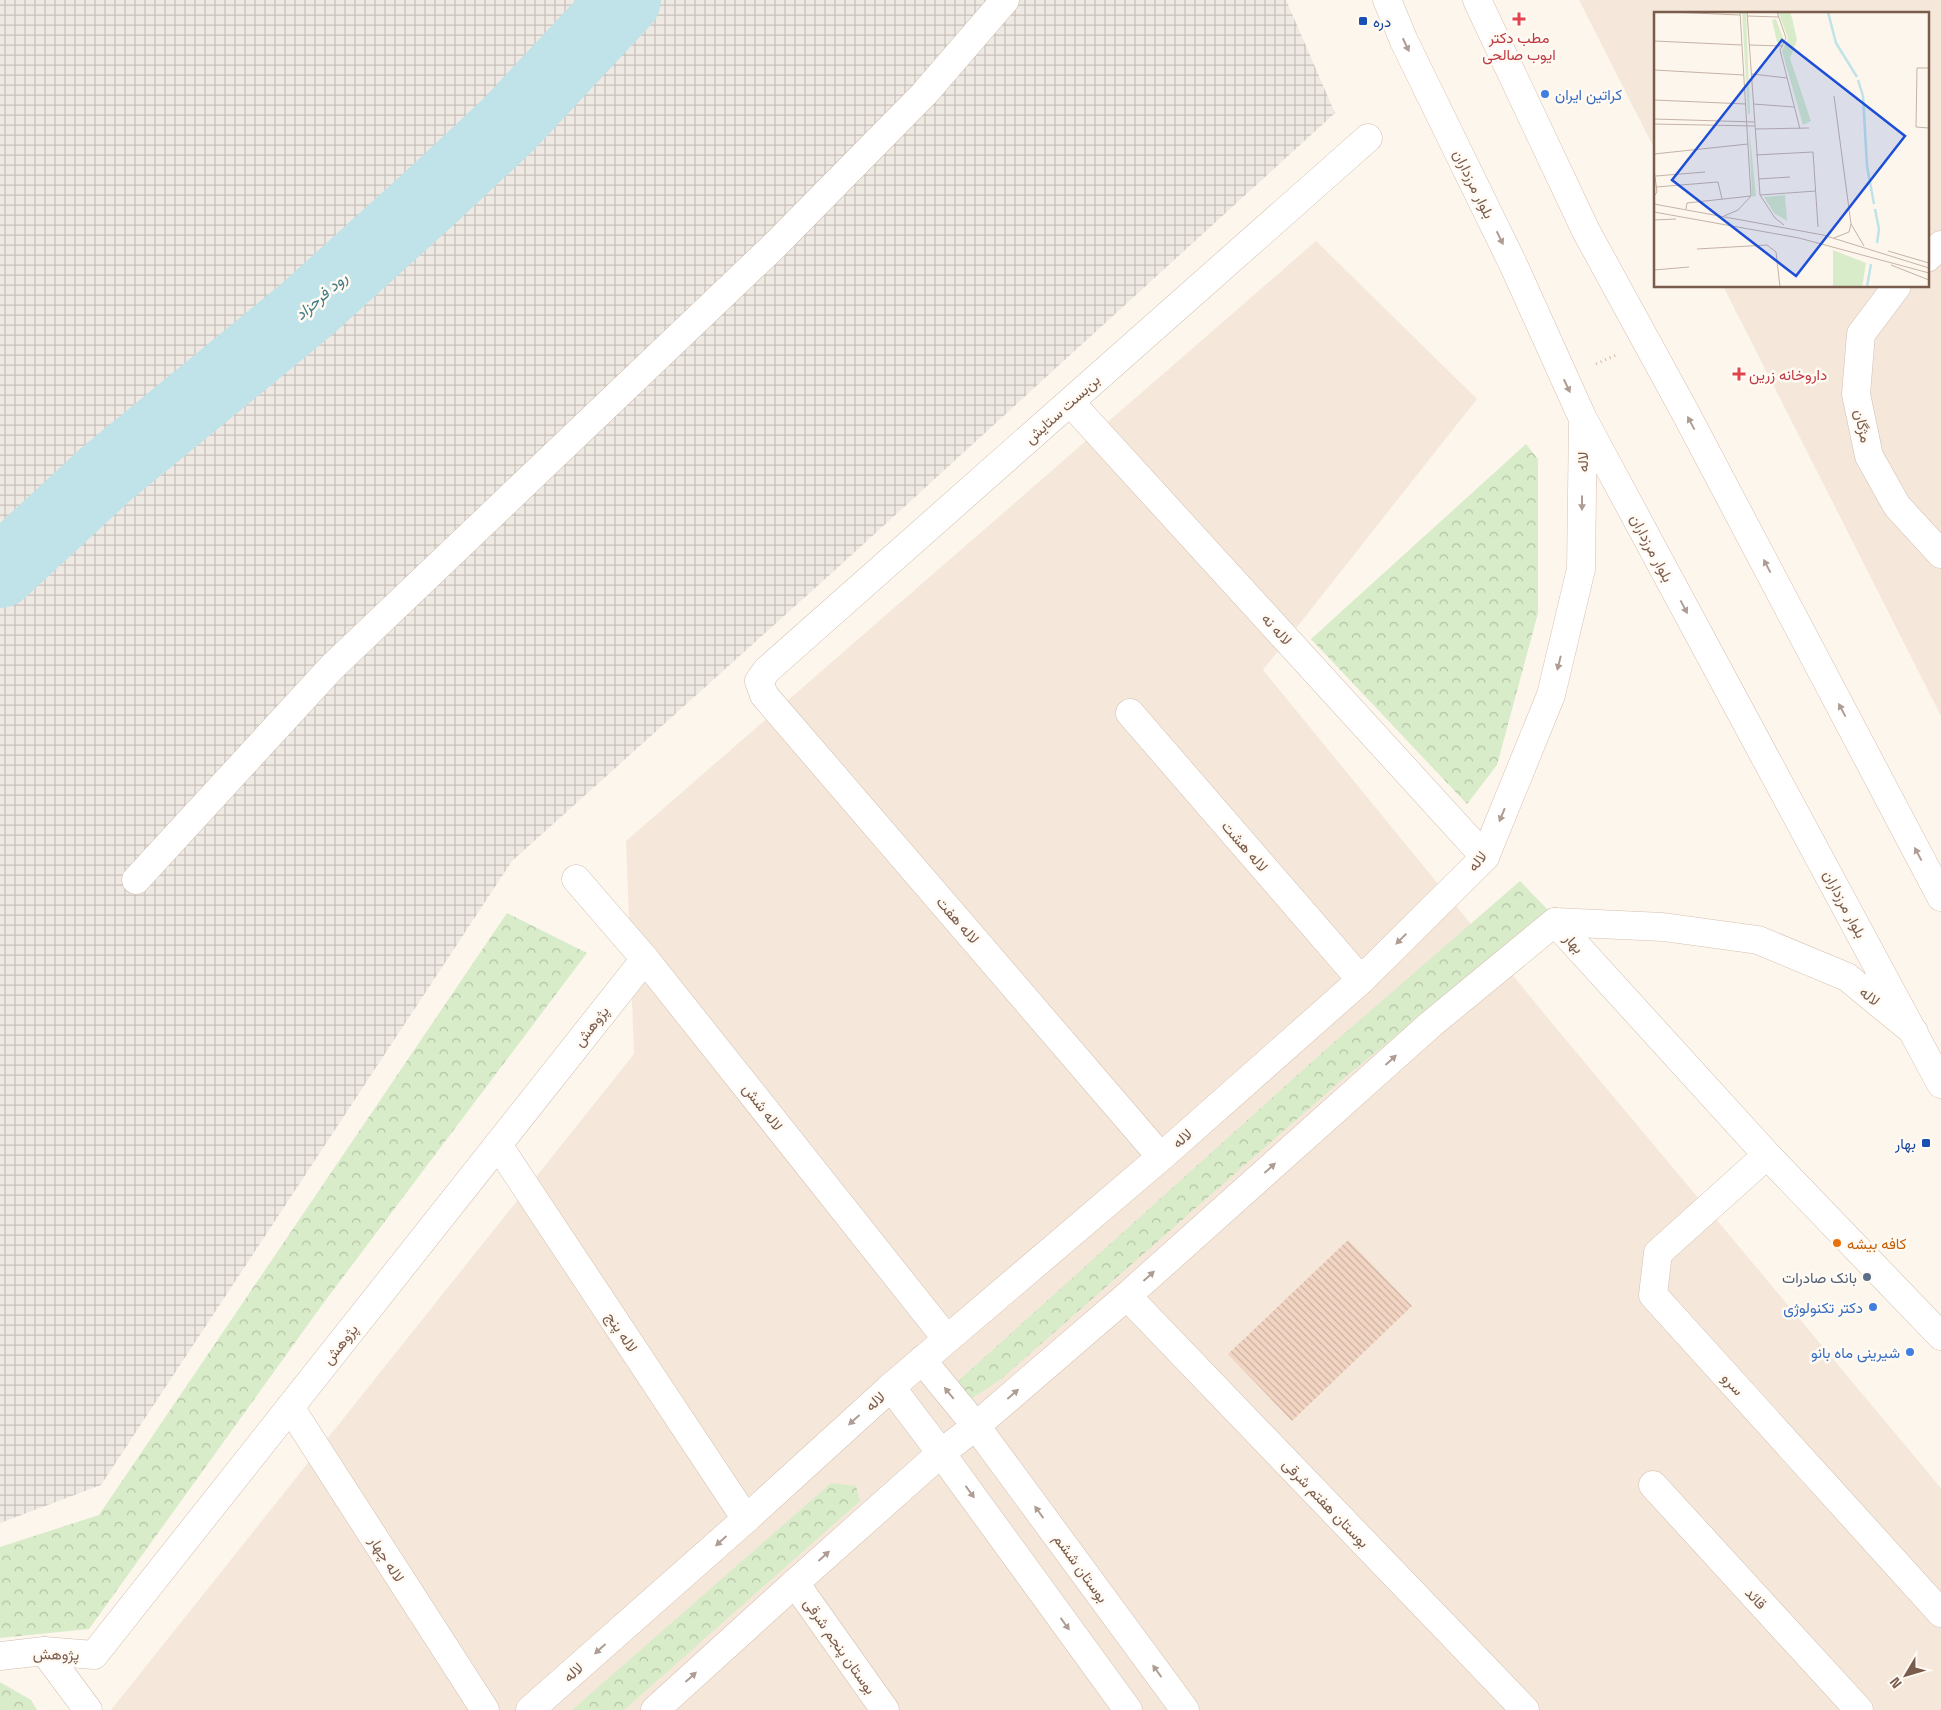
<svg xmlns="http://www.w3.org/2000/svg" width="1941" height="1710" viewBox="0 0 1941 1710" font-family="'Space Grotesk',Vazirmatn,sans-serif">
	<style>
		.residential { fill: #f5e8da }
		.industrial { fill: url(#industrial-grid) }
		.forest { fill: url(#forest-crowns) }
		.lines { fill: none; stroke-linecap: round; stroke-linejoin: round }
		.river { stroke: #bfe3e8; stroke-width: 72 }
		.building { fill: url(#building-back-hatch) }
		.minor-casing { stroke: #d1beb0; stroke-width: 29 }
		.tertiary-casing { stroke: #d1beb0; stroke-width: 29 }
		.secondary-casing { stroke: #d6c0b0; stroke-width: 29 }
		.path { stroke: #d9b8a5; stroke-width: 3; stroke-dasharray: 1 4; stroke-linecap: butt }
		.minor { stroke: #fff; stroke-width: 28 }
		.tertiary { stroke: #fff; stroke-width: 28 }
		.secondary { stroke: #fff; stroke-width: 28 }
		.oneway { fill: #af9d94 }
		.health-dot { fill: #e0444e; stroke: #fffaf3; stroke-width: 2 }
		.transit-dot { fill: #1a4fb4; stroke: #fffaf3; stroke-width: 2 }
		.shop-dot { fill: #3f7fe0; stroke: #fffaf3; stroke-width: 2 }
		.food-dot { fill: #e8710a; stroke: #fffaf3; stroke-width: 2 }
		.service-dot { fill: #5c6f8a; stroke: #fffaf3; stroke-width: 2 }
		.labels { text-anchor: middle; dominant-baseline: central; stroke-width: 5; stroke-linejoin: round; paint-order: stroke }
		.transit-label { font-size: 15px; fill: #164399; stroke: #fffaf3; text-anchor: start }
		.health-label { font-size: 15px; fill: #be3a42; stroke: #fffaf3 }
		.shop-label { font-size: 15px; fill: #366cbe; stroke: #fffaf3; text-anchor: end }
		.street-label { font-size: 15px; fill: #7a5c4d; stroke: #fffaf3 }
		.food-label { font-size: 15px; fill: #c56008; stroke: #fffaf3; text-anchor: start }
		.service-label { font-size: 15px; fill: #4e5e75; stroke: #fffaf3; text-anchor: end }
		.water-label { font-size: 16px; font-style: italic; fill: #437c86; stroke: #fffaf3 }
		.inset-river { fill: none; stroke: #bfe3e8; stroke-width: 2.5 }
		.inset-road { fill: none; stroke: #c5b3a7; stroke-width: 1 }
		.view { fill: #1d4ed8; fill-opacity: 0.15; stroke: #1d4ed8; stroke-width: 2.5 }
		.inset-edge { fill: none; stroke: #7a5c4d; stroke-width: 2.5 }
	</style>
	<defs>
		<pattern id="industrial-grid" width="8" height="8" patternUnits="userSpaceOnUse" patternTransform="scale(1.25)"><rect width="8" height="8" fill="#efe9e4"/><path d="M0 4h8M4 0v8" fill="none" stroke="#c7c0bb"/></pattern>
		<pattern id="forest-crowns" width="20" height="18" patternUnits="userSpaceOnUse" patternTransform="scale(1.25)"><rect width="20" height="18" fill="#d8ecc9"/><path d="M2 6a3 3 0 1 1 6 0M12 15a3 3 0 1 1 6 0" fill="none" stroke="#b4c2a5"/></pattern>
		<pattern id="building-back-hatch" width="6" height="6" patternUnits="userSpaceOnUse" patternTransform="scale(1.25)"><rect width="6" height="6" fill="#f3d5c3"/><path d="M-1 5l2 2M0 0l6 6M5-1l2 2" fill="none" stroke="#cab0a1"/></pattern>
	</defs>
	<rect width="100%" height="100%" fill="#fdf6ec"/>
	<path class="residential" d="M1579,0H1941V716L1723,286H1927V14H1655V150Z
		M1316,241L1477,399L1263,670L1556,1028L1941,1488V1710H111L634,1054L626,841Z"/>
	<path class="industrial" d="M0,0H1286L1335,113L834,571L512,861L101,1485L0,1523Z"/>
	<path class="forest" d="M1526,444L1538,459V613L1497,765L1467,804L1311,639Z
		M1520,881L1550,912L1345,1077L1001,1379L968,1401L956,1383L1324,1051Z
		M507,913L587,953L322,1305L89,1629L0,1638V1547L99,1515Z
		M831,1483L856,1486L860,1501L624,1710H572Z
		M0,1682L31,1700L37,1710H0Z"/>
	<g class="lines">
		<path class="river" d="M0,572L106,474L306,310L432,196L509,124L625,0"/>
	</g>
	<path class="building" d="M1348,1240L1412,1306L1292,1421L1228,1354Z"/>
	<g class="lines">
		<defs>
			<path id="minor" d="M1927,258L1941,245
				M1897,286L1861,334L1856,394L1869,456L1897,506L1941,554
				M1070,402L1485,857
				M1130,713L1361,980
				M576,879L645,959L946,1338
				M136,880L332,667L775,245L924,94L1005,0
				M1555,922L1767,1155L1941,1336
				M498,1145L746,1519
				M1767,1155L1658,1253L1653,1295L1941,1613
				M1161,1157L764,695L759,681L767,670L1368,138
				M1127,1296L1525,1710
				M922,1360L976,1426L1185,1710
				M891,1387L941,1453L1128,1710
				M290,1407L485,1710
				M1653,1485L1859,1710
				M795,1583L885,1710
				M44,1651L88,1710"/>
			<path id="tertiary" d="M0,1656L44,1651L94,1655L645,959"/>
			<path id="secondary" d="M1387,0L1404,41L1513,264L1583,419L1941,1084
				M1477,0L1586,231L1685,412L1941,897
				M530,1710L746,1519L891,1387L1161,1157L1361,980L1485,857L1551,695L1581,569L1583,419
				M655,1710L795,1583L941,1453L976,1426L1127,1296L1431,1024L1555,922L1663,927L1758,940L1847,977L1914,1032"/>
		</defs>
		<use href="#minor" class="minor-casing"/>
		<use href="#tertiary" class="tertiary-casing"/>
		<use href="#secondary" class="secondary-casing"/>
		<path class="path" d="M1596,364L1616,355"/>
		<use href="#minor" class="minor"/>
		<use href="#tertiary" class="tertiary"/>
		<use href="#secondary" class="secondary"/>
	</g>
	<defs><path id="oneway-solid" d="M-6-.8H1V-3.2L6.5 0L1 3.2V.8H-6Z" transform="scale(1.25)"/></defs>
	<g class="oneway">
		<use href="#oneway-solid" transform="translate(1406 45) rotate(65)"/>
		<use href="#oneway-solid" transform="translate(1500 238) rotate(64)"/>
		<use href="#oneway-solid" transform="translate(1567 386) rotate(65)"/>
		<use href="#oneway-solid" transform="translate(1691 423) rotate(-118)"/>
		<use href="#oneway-solid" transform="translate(1582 503) rotate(90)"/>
		<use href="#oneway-solid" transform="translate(1767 566) rotate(-118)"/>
		<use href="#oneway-solid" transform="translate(1684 607) rotate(62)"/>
		<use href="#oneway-solid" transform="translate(1559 663) rotate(104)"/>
		<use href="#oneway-solid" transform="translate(1842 710) rotate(-118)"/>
		<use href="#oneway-solid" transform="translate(1502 815) rotate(112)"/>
		<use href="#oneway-solid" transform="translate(1918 854) rotate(-118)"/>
		<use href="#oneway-solid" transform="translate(1401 939) rotate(135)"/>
		<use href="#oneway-solid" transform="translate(1391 1060) rotate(-42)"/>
		<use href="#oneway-solid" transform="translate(1270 1168) rotate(-42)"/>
		<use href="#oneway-solid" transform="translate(1149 1276) rotate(-42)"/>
		<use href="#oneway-solid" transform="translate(949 1393) rotate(-129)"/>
		<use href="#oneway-solid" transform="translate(1013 1394) rotate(-41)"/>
		<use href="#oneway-solid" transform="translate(854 1420) rotate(138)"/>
		<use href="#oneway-solid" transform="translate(970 1492) rotate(54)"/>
		<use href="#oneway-solid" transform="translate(1039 1512) rotate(-126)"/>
		<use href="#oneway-solid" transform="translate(721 1541) rotate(138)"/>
		<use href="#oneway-solid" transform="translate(824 1556) rotate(-42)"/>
		<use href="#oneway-solid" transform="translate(1065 1624) rotate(54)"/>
		<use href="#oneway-solid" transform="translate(600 1649) rotate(138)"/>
		<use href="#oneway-solid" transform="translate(1157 1671) rotate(-126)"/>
		<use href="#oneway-solid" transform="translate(691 1677) rotate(-42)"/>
	</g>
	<g class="health-dot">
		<path d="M1516.5 11.5h5v5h5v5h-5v5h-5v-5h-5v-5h5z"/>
		<path d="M1736.5 366.5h5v5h5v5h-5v5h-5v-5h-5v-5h5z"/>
	</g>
	<g class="transit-dot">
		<rect x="1358" y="16" width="10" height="10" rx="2.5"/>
		<rect x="1921" y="1138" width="10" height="10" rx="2.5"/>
	</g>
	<g class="shop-dot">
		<circle cx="1545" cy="94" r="5"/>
		<circle cx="1873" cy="1307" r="5"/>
		<circle cx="1910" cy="1352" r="5"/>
	</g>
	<circle class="food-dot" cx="1837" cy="1243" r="5"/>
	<circle class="service-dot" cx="1867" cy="1277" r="5"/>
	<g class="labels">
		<g class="transit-label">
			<text x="1373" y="21">دره</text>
			<text x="1916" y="1143" text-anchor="end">بهار</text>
		</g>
		<g class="health-label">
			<text x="1519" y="37">مطب دکتر<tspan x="1519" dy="17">ایوب صالحی</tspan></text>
			<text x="1749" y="374" text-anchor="start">داروخانه زرین</text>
		</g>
		<g class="shop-label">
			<text x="1555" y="94" text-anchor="start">کراتین ایران</text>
			<text x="1863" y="1307">دکتر تکنولوژی</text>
			<text x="1900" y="1352">شیرینی ماه بانو</text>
		</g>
		<g class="street-label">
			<text transform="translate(1474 184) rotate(64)">بلوار مرزداران</text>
			<text transform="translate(1062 409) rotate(-42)">بن‌بست ستایش</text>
			<text transform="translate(1863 426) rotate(78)">مژگان</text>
			<text transform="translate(1582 462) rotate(-90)">لاله</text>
			<text transform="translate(1652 548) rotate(62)">بلوار مرزداران</text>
			<text transform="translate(1277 629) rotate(48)">لاله نه</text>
			<text transform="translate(1245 846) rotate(49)">لاله هشت</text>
			<text transform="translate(1477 861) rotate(-51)">لاله</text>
			<text transform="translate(1845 904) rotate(62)">بلوار مرزداران</text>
			<text transform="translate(958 920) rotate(49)">لاله هفت</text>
			<text transform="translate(1574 943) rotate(48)">بهار</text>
			<text transform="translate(1870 996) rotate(39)">لاله</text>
			<text transform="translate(591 1026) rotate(-52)">پژوهش</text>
			<text transform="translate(763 1107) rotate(52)">لاله شش</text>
			<text transform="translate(1182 1138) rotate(-42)">لاله</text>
			<text transform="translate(622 1332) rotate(56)">لاله پنج</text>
			<text transform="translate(340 1344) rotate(-52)">پژوهش</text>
			<text transform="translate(1733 1384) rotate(48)">سرو</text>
			<text transform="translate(875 1401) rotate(-42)">لاله</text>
			<text transform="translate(1326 1503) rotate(46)">بوستان هفتم شرقی</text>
			<text transform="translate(387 1559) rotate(57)">لاله چهار</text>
			<text transform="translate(1081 1568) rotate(54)">بوستان ششم</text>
			<text transform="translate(1756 1598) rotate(47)">قائد</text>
			<text transform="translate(840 1646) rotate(55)">بوستان پنجم شرقی</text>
			<text transform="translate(56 1654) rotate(1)">پژوهش</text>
			<text transform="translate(573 1672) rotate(-42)">لاله</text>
		</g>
		<g class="food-label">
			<text x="1847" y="1243">کافه بیشه</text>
		</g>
		<g class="service-label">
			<text x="1857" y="1277">بانک صادرات</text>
		</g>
		<g class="water-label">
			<text transform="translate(321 296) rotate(-41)">رود فرحزاد</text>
		</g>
	</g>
	<g transform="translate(1654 12)">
		<rect width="275" height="275" fill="#fdf6ec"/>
		<path d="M88,0H92L96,102H94ZM124,0H136L138,6L143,28L136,46L157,109L149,113L128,39L134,26ZM122,7L130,29L127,31L123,30L118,8ZM95,115L102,184L98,185ZM131,183L133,209L120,201L110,185ZM179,238L212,251L208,275L179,274Z" fill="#d8ecc9"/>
		<path class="inset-river" d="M174,0L182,31L203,65M204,68L209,84L213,154L220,192M221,197L225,217L223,231M213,275L217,252"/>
		<path class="inset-road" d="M17,0L86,3M93,0L106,183L121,206L130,213M123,0L132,26L126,38L146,117M93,4L125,5M0,29L88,33M95,33L129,34M275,56H263L262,115L275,116M0,58L90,63M98,62L133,66M180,84L197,212L210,234M0,88L92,92M99,92L140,95M0,107L101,110M0,112L101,114M101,117L155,116M0,142L94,132M102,143L159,140L164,215M0,157L3,180L0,184M2,164L51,160M104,167L136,165M2,175L64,170L68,187M106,183L162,179M0,192L169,223L275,256M32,197L33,191L97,184M0,200L145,226L275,261M70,204L84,198L97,184L86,0M0,208L22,207M180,226L195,220L197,212M43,237L113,233L122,240L126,275M234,239L275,251M237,253L275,268M0,258L35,255"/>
		<path class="view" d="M128,28L251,124L142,264L18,168Z"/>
		<rect width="275" height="275" class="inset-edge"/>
	</g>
	<g transform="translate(1906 1675) rotate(232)" stroke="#fffaf3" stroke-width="4" paint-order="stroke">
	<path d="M0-4L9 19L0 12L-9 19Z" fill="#7a5c4d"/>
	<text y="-8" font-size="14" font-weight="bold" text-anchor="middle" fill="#7a5c4d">N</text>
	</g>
</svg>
